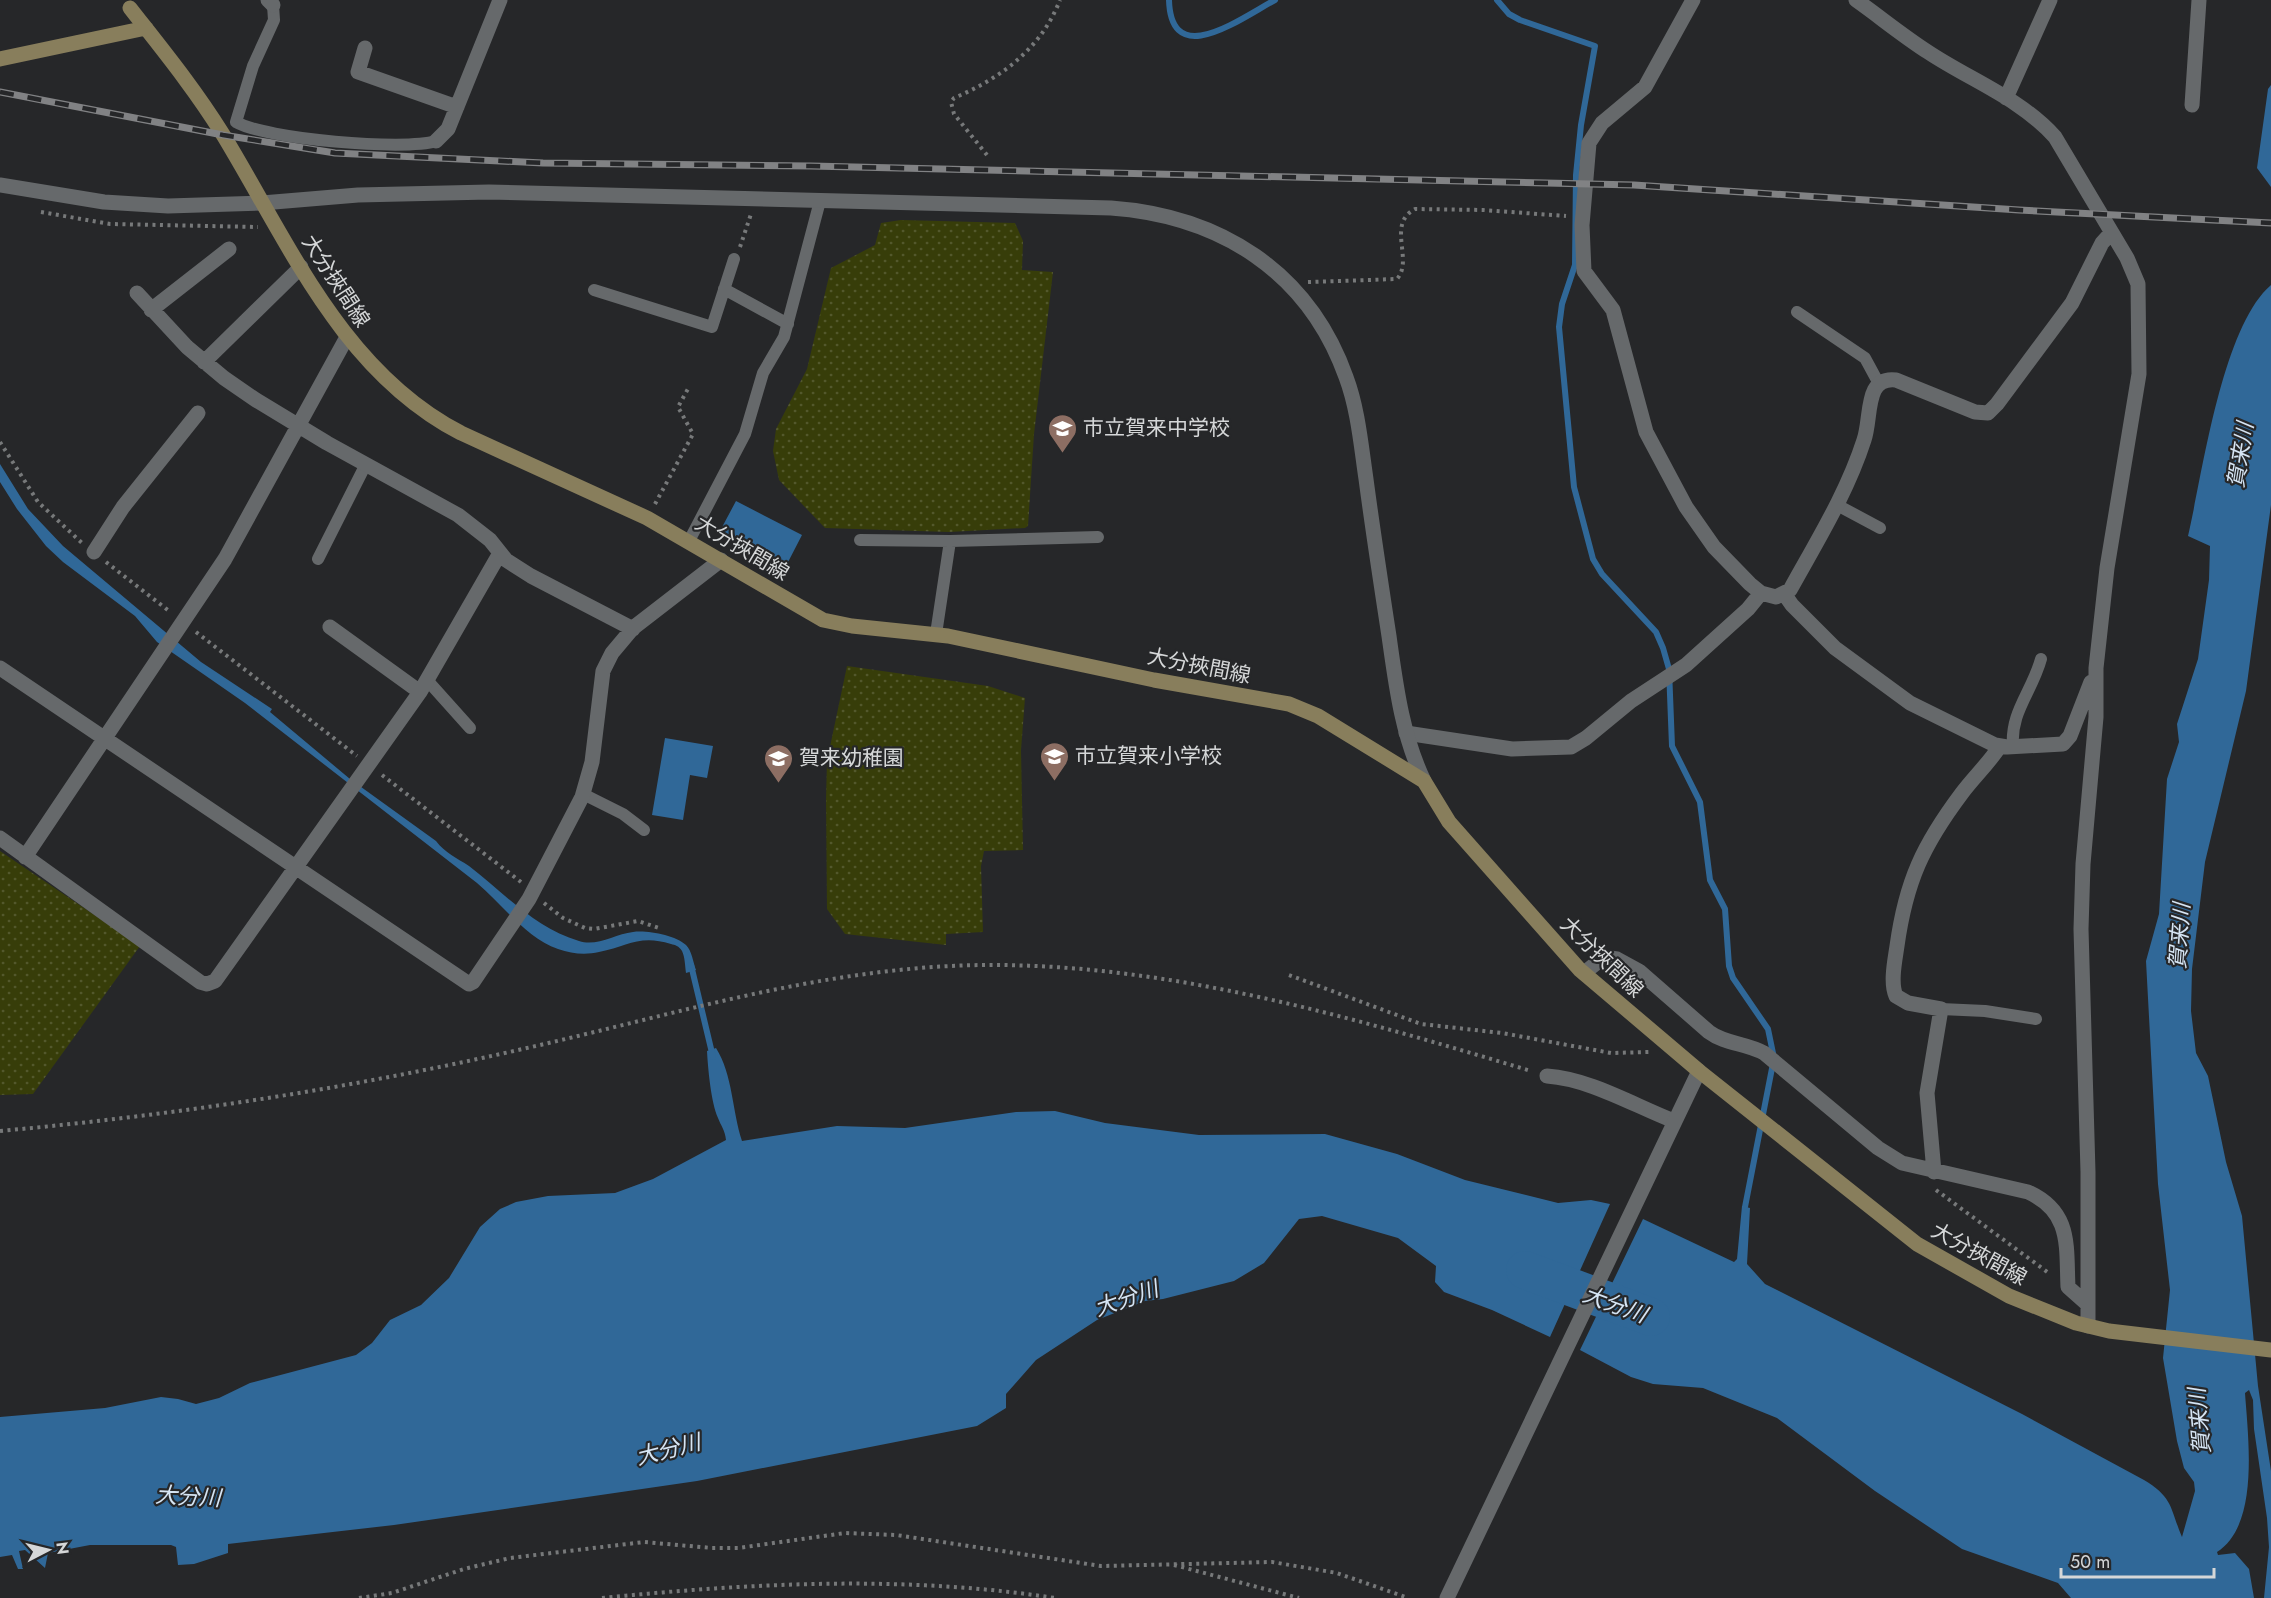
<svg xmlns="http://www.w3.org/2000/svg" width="2271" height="1598" viewBox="0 0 2271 1598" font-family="Jost,'Noto Sans JP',sans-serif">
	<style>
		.green { fill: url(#green-dots) }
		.water { fill: #306898 }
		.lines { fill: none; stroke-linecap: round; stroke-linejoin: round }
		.stream { stroke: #306898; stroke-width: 6 }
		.river { stroke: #306898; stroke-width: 38 }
		.path { stroke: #77797a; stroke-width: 4; stroke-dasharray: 3 4.5; stroke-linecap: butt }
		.service { stroke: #66696b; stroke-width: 12 }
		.minor { stroke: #66696b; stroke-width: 15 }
		.tertiary { stroke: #66696b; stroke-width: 15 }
		.secondary { stroke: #887e5c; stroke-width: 15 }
		.rail-casing { stroke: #818284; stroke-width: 7 }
		.rail { stroke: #262729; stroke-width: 4.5; stroke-dasharray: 14; stroke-linecap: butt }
		.labels { text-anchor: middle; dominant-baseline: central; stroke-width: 4.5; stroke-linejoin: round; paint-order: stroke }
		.street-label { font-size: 21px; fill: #d5d7d8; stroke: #262729 }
		.poi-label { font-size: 21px; fill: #d5d7d8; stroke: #262729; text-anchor: start }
		.water-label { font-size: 22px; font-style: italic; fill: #d6e5f4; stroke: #262729 }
	</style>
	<defs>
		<pattern id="green-dots" width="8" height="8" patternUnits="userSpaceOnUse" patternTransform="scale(1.5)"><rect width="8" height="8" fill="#373d09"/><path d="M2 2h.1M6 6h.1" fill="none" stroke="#53582c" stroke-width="1.8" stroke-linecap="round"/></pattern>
	</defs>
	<rect width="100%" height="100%" fill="#262729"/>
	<path class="green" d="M901,220L1015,223L1023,241L1022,270L1053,272L1034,434L1028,526L1025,528L949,532L825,528L779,480L773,451L776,429L807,369L831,268L875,245L881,223Z
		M847,666L988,686L1025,698L1021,750L1023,850L984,851L981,866L983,932L946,934V945L845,934L827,909L826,800L827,761Z
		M0,851L140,946L33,1094L0,1095Z"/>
	<path class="water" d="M2271,85V187L2257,168L2268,89Z
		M2271,285V505L2246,691L2205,862L2192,969L2191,1011L2196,1053L2208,1076L2226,1162L2242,1216L2258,1386L2271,1471V1598H2264L2269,1547L2267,1518L2254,1429L2253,1400L2249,1390L2245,1393C2248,1437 2260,1525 2217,1552L2218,1555L2235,1553L2249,1569L2254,1598H2071L2058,1583L1962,1549L1875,1491L1777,1418L1703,1388L1653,1384L1631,1377L1580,1350L1643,1219L1734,1262L1737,1259L1742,1206L1750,1208L1747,1264L1765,1284L2022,1414L2144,1480C2174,1498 2170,1509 2182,1537L2195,1491L2194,1482L2184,1468L2177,1441L2163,1358L2170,1290L2158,1184L2146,961L2159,914L2167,779L2179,742L2177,724L2198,659L2209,580L2210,546L2188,536C2203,472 2222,327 2271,285Z
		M0,464L28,509L63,546L201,662L272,709L270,712L350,779L436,841C445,853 457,858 469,866C504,893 535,928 579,941C597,947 615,934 633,932C647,930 675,935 686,945C692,951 693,962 696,970L686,973C685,966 685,957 682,951C679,946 675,945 671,944C640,934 628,946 599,952C586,955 572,954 558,949C526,938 503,905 477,883L245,703L157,642L135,616L63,562L46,546L17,509L0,482Z
		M736,501L802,535L786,566L720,531Z
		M665,738L713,746L707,778L690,775L683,820L652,815Z
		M716,1048C733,1075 732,1111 742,1141L837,1126L905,1128L1016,1112L1055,1111L1105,1123L1199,1135L1325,1134L1397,1154L1465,1180L1558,1203L1591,1200L1610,1204L1550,1337L1492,1310L1444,1292L1435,1282L1436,1266L1398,1238L1322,1216L1299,1219L1264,1263L1234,1281L1163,1299L1145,1301L1097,1320L1036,1360L1006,1394V1408L977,1426L697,1481L394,1525L228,1544V1553L194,1564L178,1565L176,1547L171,1545H90L48,1553L45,1568L25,1550L19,1551L23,1569H18L12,1555L0,1557V1417L105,1408L161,1397L178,1399L196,1404L219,1398L250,1383L356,1355L372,1343L390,1320L421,1305L449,1278L480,1227L500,1209L516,1202L548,1196L615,1193L653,1179L726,1140C725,1130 721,1126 718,1118C711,1102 708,1069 707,1051Z"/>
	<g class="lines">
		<path class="stream" d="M1169,0C1171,71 1241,18 1275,0
			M1497,0L1509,14L1520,20L1595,46L1581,125L1576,175L1575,265L1562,304L1559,327L1574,487L1593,559L1602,574L1656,632L1663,648L1669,669L1672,746L1700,802L1710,880L1725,909L1729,966L1733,978L1768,1029L1774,1058L1745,1207
			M691,965L713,1057"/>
		<path class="river" d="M1525,1270L1651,1317"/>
		<path class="path" d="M987,155L954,114L951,102L954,98C1001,78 1041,49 1060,0
			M41,212L110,224L258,227
			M740,247L751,214
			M1308,282L1397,279C1414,260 1386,224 1415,209L1483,210L1566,216
			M0,442L38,502L82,543
			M655,504L693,434L678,407L689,387
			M106,562L169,611
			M196,632L357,756
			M382,775L521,882
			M544,903L563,918L585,928L594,929L638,921L662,929
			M1289,975L1421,1024L1502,1033L1611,1053L1649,1052
			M0,1131C175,1115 347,1089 518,1050C675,1015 824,966 987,965C1172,964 1355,1018 1531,1071
			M1936,1190L2050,1274
			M1174,1565L1299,1598
			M359,1598L392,1593L464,1569L510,1558L644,1542L712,1548H738L845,1533L896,1535L1101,1566L1272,1562L1337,1573L1408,1598
			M602,1598C753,1583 904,1575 1055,1598"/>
		<path class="service" d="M273,5L274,20L253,66L236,122C265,139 405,151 436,141
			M724,289L788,324
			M594,290L712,327L734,259
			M1797,312L1865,358L1878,382
			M1837,505L1880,528
			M860,540L950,541L1098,537
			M689,541L745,434L763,373L784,337L820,201
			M318,559L366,464
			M936,634L950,541
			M427,680L470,728
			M2013,747C2010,712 2032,692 2041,659
			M583,794L623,814L644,830
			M1941,1009L1985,1011L2036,1019"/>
		<path class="minor" d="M268,0L273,5
			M1693,0L1645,87L1602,123L1589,143L1582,225L1584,271L1613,310L1646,432L1686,507L1714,547L1750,584L1761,593L1776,597L1790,590C1817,541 1847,493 1864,440C1872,417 1864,376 1896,380L1975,412L1988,413L1997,404L2072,303L2102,243L2111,233
			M1856,0C1880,17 1903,36 1928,52C1970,80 2020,98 2055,137L2127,258L2138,284L2139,374L2107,568L2096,668V717L2083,864L2081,929L2088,1172V1326
			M365,48L358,72L457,107
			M2006,98L2050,0
			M2192,105L2199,0
			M436,141L448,129L500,0
			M137,293L187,347L224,378L256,400L327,443L458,515L490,540L506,560L531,576L633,629
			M151,310L229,249
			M204,362L301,267
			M94,552L123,507L198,413
			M1785,595L1792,605L1835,648L1910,703L1995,745L2007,747L2063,744L2070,736L2091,682
			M330,627L420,692
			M0,668L469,984L473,982L529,899L582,797L592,762L603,671L612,653L633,628L721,560
			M1406,733L1512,749L1571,747L1586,738L1631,701L1686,665L1748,609L1761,593
			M0,838L200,982L207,984L215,981L420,692L500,553
			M25,857L225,559L347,337
			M1584,973L1604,957L1617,959L1639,971L1709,1032C1725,1044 1746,1043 1764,1053L1878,1148L1902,1163L2028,1192C2072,1212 2066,1246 2068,1287L2086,1303
			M1547,1076C1590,1079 1633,1105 1674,1121
			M1934,1172L1927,1093L1941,1009L1908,1003L1896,996C1890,983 1895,960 1897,946C1906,881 1923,845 1962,793C1974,777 1989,763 2000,746"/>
		<path class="tertiary" d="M0,185L104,202L168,206L262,203L358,195L489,192L1111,208C1220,216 1308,271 1346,377C1358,409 1361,445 1366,479C1373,532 1381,584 1389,636C1396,686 1402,735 1424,781
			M1447,1598L1699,1071"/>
		<path class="secondary" d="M130,8C162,49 194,88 222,133C288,241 342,372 461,433L647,518L823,620L852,626L948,636L1154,680L1289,704L1318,716L1424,781L1449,822L1580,970L1699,1071L1917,1244L2009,1296L2076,1323L2109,1331L2271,1350
			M0,59L146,28"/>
		<defs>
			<path id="rail" d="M0,92L223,135L335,153L543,163L811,166L1634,185L2019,210L2271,223"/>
		</defs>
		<use href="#rail" class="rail-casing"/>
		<use href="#rail" class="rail"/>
	</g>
	<defs>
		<symbol id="school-pin" viewBox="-11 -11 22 30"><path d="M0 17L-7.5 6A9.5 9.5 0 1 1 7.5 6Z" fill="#8d6e63" stroke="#262729"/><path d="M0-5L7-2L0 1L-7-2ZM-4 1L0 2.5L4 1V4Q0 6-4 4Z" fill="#fff"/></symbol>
	</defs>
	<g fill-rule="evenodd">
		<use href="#school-pin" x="1046" y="412" width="33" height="45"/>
		<use href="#school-pin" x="1038" y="740" width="33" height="45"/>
		<use href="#school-pin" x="762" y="742" width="33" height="45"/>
	</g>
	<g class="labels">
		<g class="street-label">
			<text transform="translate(336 281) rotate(57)">大分挾間線</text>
			<text transform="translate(742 548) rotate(31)">大分挾間線</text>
			<text transform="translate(1199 666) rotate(11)">大分挾間線</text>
			<text transform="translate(1602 957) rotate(44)">大分挾間線</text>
			<text transform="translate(1979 1254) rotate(29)">大分挾間線</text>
		</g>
		<g class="poi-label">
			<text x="1083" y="428">市立賀来中学校</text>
			<text x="1075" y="756">市立賀来小学校</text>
			<text x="799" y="758">賀来幼稚園</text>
		</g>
		<g class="water-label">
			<text transform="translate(2240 455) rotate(-81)">賀来川</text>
			<text transform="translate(2179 936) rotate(-86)">賀来川</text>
			<text transform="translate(1126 1298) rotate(-19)">大分川</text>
			<text transform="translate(1615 1304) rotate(20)">大分川</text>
			<text transform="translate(2199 1421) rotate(-95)">賀来川</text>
			<text transform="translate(668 1449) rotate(-14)">大分川</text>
			<text transform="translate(188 1496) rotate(3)">大分川</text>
		</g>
	</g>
	<g transform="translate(48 1550) rotate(83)" stroke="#262729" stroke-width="4.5" paint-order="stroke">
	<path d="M0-4.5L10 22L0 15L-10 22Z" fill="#d5d7d8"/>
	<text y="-9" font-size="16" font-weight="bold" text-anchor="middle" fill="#d5d7d8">N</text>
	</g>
	<path d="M2061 1568v9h153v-9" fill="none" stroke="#d5d7d8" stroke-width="3"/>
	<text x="2070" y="1568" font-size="18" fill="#d5d7d8" stroke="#262729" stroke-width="4.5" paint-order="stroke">50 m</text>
</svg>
